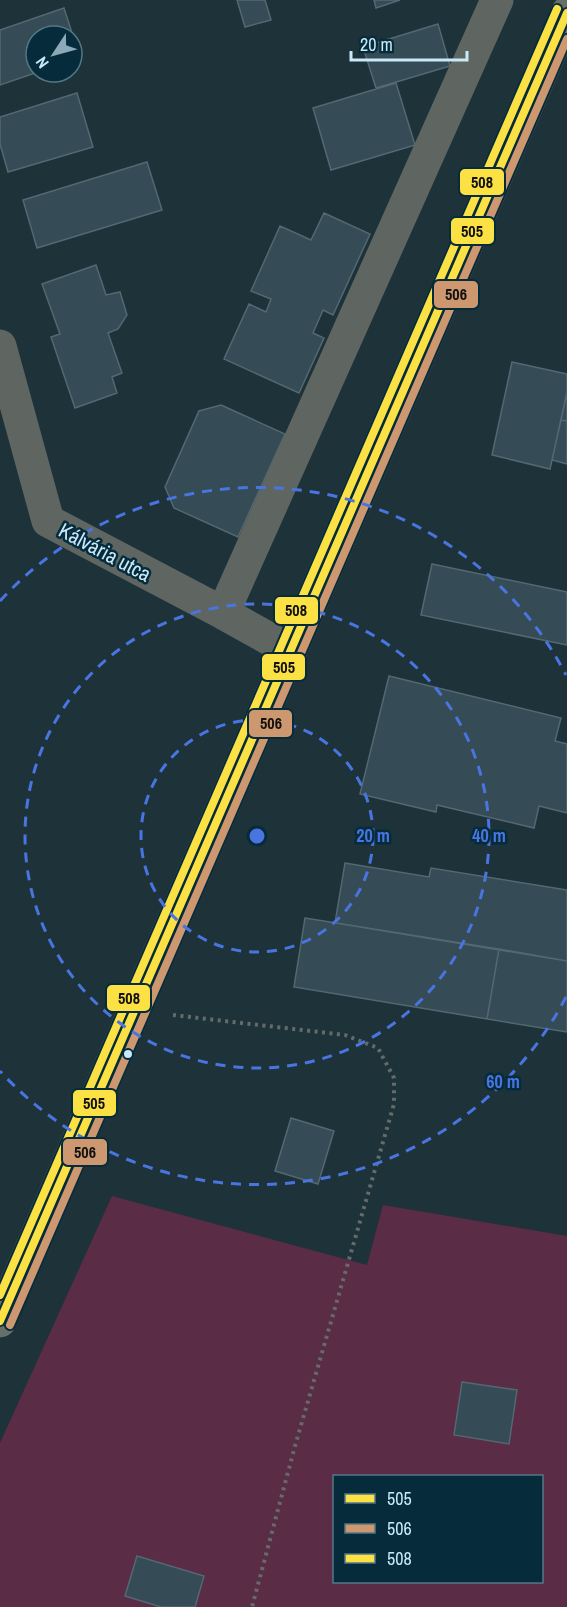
<svg xmlns="http://www.w3.org/2000/svg" width="567" height="1607" viewBox="0 0 567 1607" font-family="'Archivo Narrow',sans-serif">
	<style>
		.green { fill: #5a2c45; fill-rule: evenodd }
		.building { fill: #354b55; stroke: #536872; stroke-width: 1.5 }
		.lines { fill: none; stroke-linecap: round; stroke-linejoin: round }
		.path { stroke: #646b6a; stroke-width: 4; stroke-dasharray: 3 4.5; stroke-linecap: butt }
		.minor { stroke: #5f6661; stroke-width: 33 }
		.major { stroke: #676f6a; stroke-width: 33 }
		.bus-1-casing { stroke: #062b3b; stroke-width: 12 }
		.bus-2-casing { stroke: #062b3b; stroke-width: 12 }
		.bus-3-casing { stroke: #062b3b; stroke-width: 12 }
		.bus-1 { stroke: #fbe143; stroke-width: 8 }
		.bus-2 { stroke: #cd976f; stroke-width: 8 }
		.bus-3 { stroke: #fbe143; stroke-width: 8 }
		.ring { fill: none; stroke: #4875e0; stroke-width: 3; stroke-dasharray: 10 8 }
		.bus-dot { fill: #c8e9fa; stroke: #062b3b; stroke-width: 2 }
		.labels { text-anchor: middle; dominant-baseline: central; stroke-width: 5; stroke-linejoin: round; paint-order: stroke }
		.street-label { font-size: 21px; fill: #c8e9fa; stroke: #062b3b }
		.centre { fill: #4875e0; stroke: #062b3b; stroke-width: 3 }
		.ring-label { font-size: 18px; text-anchor: middle; font-weight: bold; fill: #4875e0; stroke: #062b3b; stroke-width: 5; stroke-linejoin: round; paint-order: stroke }
		.line-badge { stroke: #062b3b; stroke-width: 2 }
		.pale-badge-label { font-size: 16px; text-anchor: middle; font-weight: bold; fill: #111 }
	</style>
	<rect width="100%" height="100%" fill="#1e323a"/>
	<path class="green" d="M112,1196L367,1265L383,1205L567,1236V1607H0V1443ZM334,1476H542V1582H334Z"/>
	<path class="building" d="M237,0H265L271,20L245,27Z
		M374,0H400L376,8Z
		M64,8L80,58L72,61V36H36V72H38L0,85V30Z
		M438,24L450,66L376,88L363,47Z
		M396,83L415,145L331,170L313,108Z
		M77,93L93,147L8,172L0,144V117Z
		M147,162L162,210L37,248L23,200Z
		M324,213L370,234L333,315L323,310L313,333L324,338L299,393L224,359L249,304L266,312L271,299L251,291L280,226L311,240Z
		M96,265L106,295L120,292L127,315L118,329L108,333L122,373L112,377L117,393L75,408L51,337L60,334L42,284Z
		M512,362L567,374V392L550,469L492,455Z
		M567,392V421L561,420Z
		M221,405L285,434L238,537L174,508L165,487L199,411Z
		M561,420L567,421V464L552,460Z
		M432,564L567,592V645L421,615Z
		M389,676L561,718L555,741L567,744V813L539,806L534,828L437,805L436,812L360,794Z
		M345,863L429,877L431,868L567,890V961L335,923Z
		M305,918L499,949L487,1019L294,987Z
		M499,949L567,961V1032L487,1019Z
		M291,1118L334,1131L318,1184L275,1171Z
		M462,1382L517,1390L509,1444L454,1435Z
		M137,1556L204,1576L195,1607H161L125,1596Z"/>
	<g class="lines">
		<path class="path" d="M173,1015L345,1035L378,1048L394,1078V1104L295,1446L252,1607"/>
		<path class="minor" d="M0,346L48,521L223,613L291,651
			M223,613L497,0"/>
		<path class="major" d="M0,1321L567,13"/>
		<defs>
			<path id="bus-1" d="M0,1321L567,13"/>
			<path id="bus-2" d="M10,1325L567,39"/>
			<path id="bus-3" d="M0,1295L557,9"/>
		</defs>
		<use href="#bus-1" class="bus-1-casing"/>
		<use href="#bus-2" class="bus-2-casing"/>
		<use href="#bus-3" class="bus-3-casing"/>
		<use href="#bus-1" class="bus-1"/>
		<use href="#bus-2" class="bus-2"/>
		<use href="#bus-3" class="bus-3"/>
	</g>
	<g class="ring">
		<circle cx="257" cy="836" r="116"/>
		<circle cx="257" cy="836" r="232"/>
		<path d="M566 997A348 348 0 0 1 0 1071M0 601A348 348 0 0 1 566 675"/>
	</g>
	<circle class="bus-dot" cx="128" cy="1054" r="5"/>
	<g class="labels">
		<g class="street-label">
			<text transform="translate(105 552) rotate(28)">Kálvária utca</text>
		</g>
	</g>
	<circle cx="257" cy="836" r="9" class="centre"/>
	<g class="ring-label">
		<text x="373" y="842">20 m</text>
		<text x="489" y="842">40 m</text>
		<text x="503" y="1088">60 m</text>
	</g>
	<g class="line-badge">
		<rect x="459" y="168" width="46" height="28" rx="6" fill="#fbe143"/>
		<rect x="450" y="217" width="45" height="28" rx="6" fill="#fbe143"/>
		<rect x="433" y="280" width="46" height="29" rx="6" fill="#cd976f"/>
		<rect x="274" y="596" width="45" height="29" rx="6" fill="#fbe143"/>
		<rect x="261" y="653" width="45" height="28" rx="6" fill="#fbe143"/>
		<rect x="248" y="709" width="45" height="29" rx="6" fill="#cd976f"/>
		<rect x="106" y="984" width="45" height="28" rx="6" fill="#fbe143"/>
		<rect x="72" y="1089" width="45" height="28" rx="6" fill="#fbe143"/>
		<rect x="62" y="1138" width="46" height="28" rx="6" fill="#cd976f"/>
	</g>
	<g class="pale-badge-label">
		<text x="482" y="188">508</text>
		<text x="472" y="237">505</text>
		<text x="456" y="300">506</text>
		<text x="296" y="616">508</text>
		<text x="284" y="673">505</text>
		<text x="271" y="729">506</text>
		<text x="129" y="1004">508</text>
		<text x="94" y="1109">505</text>
		<text x="85" y="1158">506</text>
	</g>
	<rect x="333" y="1475" width="210" height="108" fill="#062b3b" stroke="#547787" stroke-width="1.5"/>
	<rect x="345" y="1494" width="30" height="9" fill="#fbe143" stroke="#547787" stroke-width="1.5"/>
	<text x="387" y="1505" font-size="18" fill="#c8e9fa">505</text>
	<rect x="345" y="1524" width="30" height="9" fill="#cd976f" stroke="#547787" stroke-width="1.5"/>
	<text x="387" y="1535" font-size="18" fill="#c8e9fa">506</text>
	<rect x="345" y="1554" width="30" height="9" fill="#fbe143" stroke="#547787" stroke-width="1.5"/>
	<text x="387" y="1565" font-size="18" fill="#c8e9fa">508</text>
	<g transform="translate(54 54) rotate(234)"><circle r="28" fill="#062b3b" stroke="#547787" stroke-width="1.5"/>
	<path d="M0-4.5L10 22L0 15L-10 22Z" fill="#8ca9b7"/>
	<text y="-9" font-size="16" font-weight="bold" text-anchor="middle" fill="#c8e9fa">N</text>
	</g>
	<path d="M351 51v9h116v-9" fill="none" stroke="#c8e9fa" stroke-width="3"/>
	<text x="360" y="51" font-size="18" fill="#c8e9fa" stroke="#062b3b" stroke-width="4.5" paint-order="stroke">20 m</text>
</svg>
